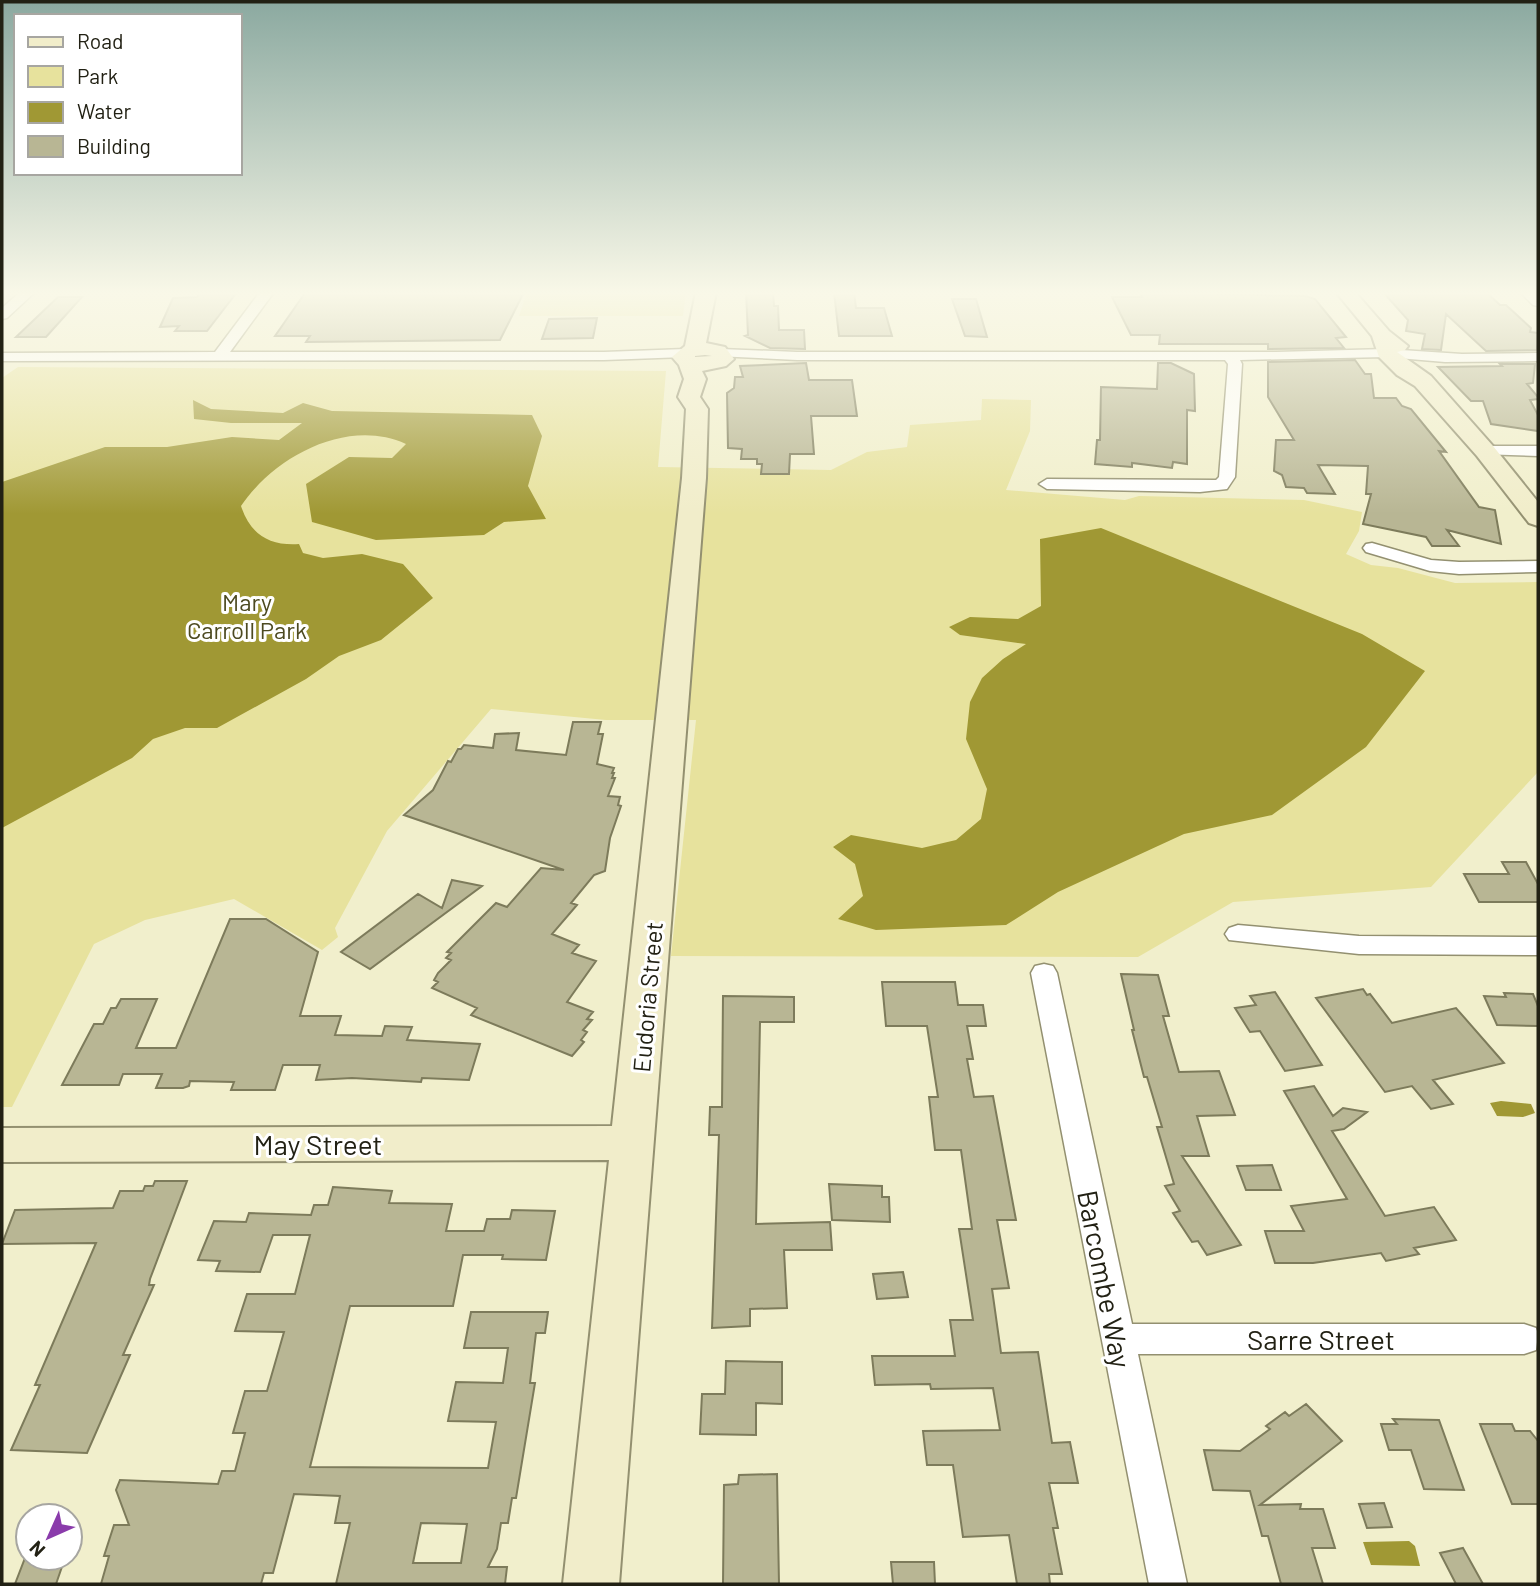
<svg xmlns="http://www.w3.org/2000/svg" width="1540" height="1586" viewBox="0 0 1540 1586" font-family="Barlow,sans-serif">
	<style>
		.green { fill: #e7e29d }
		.water { fill: #a09834 }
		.building { fill: #b8b694; stroke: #7d7b5b; stroke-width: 2; fill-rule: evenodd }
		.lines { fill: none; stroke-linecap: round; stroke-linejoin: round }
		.street-casing { stroke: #939070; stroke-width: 3 }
		.secondary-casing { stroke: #939070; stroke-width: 4 }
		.street { fill: #fff; fill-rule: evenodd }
		.secondary { fill: #f1edca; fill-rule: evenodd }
		.labels { text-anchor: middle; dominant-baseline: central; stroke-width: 6; stroke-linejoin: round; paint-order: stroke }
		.park-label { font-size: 24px; fill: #4d4a21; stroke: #fff }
		.street-label { font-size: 24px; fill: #222114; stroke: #fff }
		.near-street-label { font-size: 28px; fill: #222114; stroke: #fff }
	</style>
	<rect width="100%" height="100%" fill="#f1efcc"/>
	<path class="green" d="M527,292H686L683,316H519Z
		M18,367L666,371L658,467L831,470L867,452L907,447L910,425L981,420L982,399L1031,400L1030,431L1006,490L1125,500L1139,496L1304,500L1362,512L1359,531L1346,554L1371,565L1398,568L1455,583L1538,582V772L1431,887L1233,902L1138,957L671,956L696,720H606L491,709L387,831L335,928L338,937L322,950L234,899L145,920L94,944L12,1107H2V378Z"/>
	<path class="water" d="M193,400L211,409L283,413L303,403L332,411L532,415L542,436L528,486L546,519L504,522L484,535L376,540L312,522L306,484L349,457L392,458L406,444C347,417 274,457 241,506C250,534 269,546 299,544L303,553L323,558L362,554L403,564L433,598L381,640L339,656L306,679L217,728H185L153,739L132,758L2,828V482L105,447H167L232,437L279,440L302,423H231L194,419Z
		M1101,528L1362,634L1425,671L1366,747L1272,815L1184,834L1058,892L1006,925L876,930L838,919L863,896L855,864L833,847L851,835L922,848L956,840L981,819L987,789L966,739L970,702L982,678L1003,659L1026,644L960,635L949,627L970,617L1018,619L1041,606L1040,539Z
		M1501,1101L1531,1104L1535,1113L1523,1117L1497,1116L1490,1103Z
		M1409,1541L1415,1546L1420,1566L1371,1565L1363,1542Z"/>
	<path class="building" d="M201,292H237L207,331H175L179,326L160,327L173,298L197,297Z
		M524,292L500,340L306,342L310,336H275L305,293Z
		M746,292H773L774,306H778L779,330H804L805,349L770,348L745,336L748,335Z
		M834,292H854L856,308H884L892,336H839Z
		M1139,292L1306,296L1315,299L1346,337L1336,338L1344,348L1268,349V344H1159L1160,335H1131L1112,297H1142Z
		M1383,292H1486L1500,305H1506L1531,328L1530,332L1538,333L1537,350L1486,351L1446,314L1441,350L1422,349L1425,334L1406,331L1408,320Z
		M58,297H82L46,337H16Z
		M952,299H976L987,337L965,336Z
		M597,318L593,338L542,339L549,319Z
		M1355,360L1365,374H1371L1374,398H1396L1402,406L1411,409L1446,452L1439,451L1479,507L1495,510L1501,544L1447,530L1459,546H1432L1426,537L1363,524L1371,494H1366L1368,466L1318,465L1335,494L1307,493L1304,488L1286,487L1282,475L1274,471L1276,440H1294L1268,397V362Z
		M806,363L809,380H852L857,416H811L814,454H790L789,474H761L762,464H757V459H741L742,449L728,448L727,393L734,388L735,377H743L740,366Z
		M1158,363H1171L1194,374L1195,411L1187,410V464L1173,462L1172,468L1132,463V467L1095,464L1097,440H1100L1101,387L1157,389Z
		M1500,364H1535L1533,383L1527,384L1538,397V399L1530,400L1538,415V431L1491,424L1483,401H1471L1438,367L1502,366Z
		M573,722H601L598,734H603L597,764L614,768L612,773H614L612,778H615L608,796L620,797L618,805L621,806L610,838L605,871L594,875L571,903L577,905L552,934L579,945L572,953L596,961L567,1002L593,1012L587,1019L592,1020L583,1030L587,1032L581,1040L584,1042L572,1056L471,1015L477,1008L432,988L438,982L434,980L438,973L451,960L446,958L451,953L447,952L496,903L507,907L541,868L564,870L404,815L433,790L448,761L451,762L458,749H461L464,745L493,748L495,734L519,733L516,750L566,755Z
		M1502,862H1526L1538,884V902H1479L1464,874H1509Z
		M452,880L482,886L370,969L341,952L418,894L442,908Z
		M230,919H266L318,952L300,1016H341L335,1035L382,1036L385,1026L412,1027L407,1040L480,1044L469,1080L422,1078L421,1082L352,1078L316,1080L320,1065H283L275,1090H231L234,1082L190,1081L189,1086L183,1088H156L162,1074H123L119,1085H62L94,1024H103L111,1008H116L121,999H157L136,1048H176Z
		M1121,974L1158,975L1169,1016H1163L1179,1072L1219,1071L1235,1115L1197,1116L1209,1156H1182L1241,1245L1207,1255L1198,1241L1192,1242L1173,1213L1180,1211L1165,1186L1174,1184L1157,1127H1162L1147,1077H1144L1132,1030H1134Z
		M882,982H955L958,1005H983L986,1026H967L973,1059H967L974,1097L993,1096L1016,1220H997L1009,1288L992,1289L1001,1353L1038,1352L1052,1443L1070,1442L1078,1483H1049L1058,1528H1053L1062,1574H1049L1050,1584H1017L1009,1535L963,1537L953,1465H927L923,1431L1000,1430L993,1388L931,1389L930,1384L875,1385L872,1356H955L950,1320H973L959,1229H972L961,1150H935L929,1097H938L927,1026H886Z
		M1363,989L1367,995L1370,994L1392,1023L1456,1008L1504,1063L1433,1080L1453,1104L1431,1109L1412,1086L1385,1092L1316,998Z
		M1275,992L1322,1065L1285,1071L1260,1031L1250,1032L1235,1008L1256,1005L1250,996Z
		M1504,993L1533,994L1538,1006V1026L1497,1025L1484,996L1506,997Z
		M723,996L794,997V1022H760L756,1224L830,1222L832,1250H784L787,1308L750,1309V1326L712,1328L719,1135H709L710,1107H722Z
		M1314,1086L1333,1116L1343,1108L1367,1112L1344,1129L1332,1131L1385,1216L1434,1207L1456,1240L1414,1248L1419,1254L1386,1261L1381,1253L1313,1263H1275L1265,1231H1304L1291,1206L1347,1199L1284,1091Z
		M1272,1165L1281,1190H1246L1237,1166Z
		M155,1181H187L150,1279L149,1285H154L123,1355H130L87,1453L11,1450L40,1385H35L96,1243L2,1244L15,1210L113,1208L120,1191H143L145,1186H153Z
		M829,1184L882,1186V1197H889L890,1222L832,1220Z
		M333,1187L392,1191L389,1203L452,1204L446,1231H484L487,1219H510L512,1210L555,1211L546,1260L502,1259L503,1255H463L453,1306H350L310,1467L488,1468L496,1422L448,1421L456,1382L503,1383L508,1348H464L471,1312H548L545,1333H536L530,1383H535L516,1498H512L508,1523H501L497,1549L488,1567H507L505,1584H336L350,1523H335L340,1496L294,1494L273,1573H264L261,1584H101L109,1556H104L114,1525H129L116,1490L120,1480L218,1484L222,1471H235L245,1433H233L245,1391H267L284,1332L235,1331L247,1294H295L310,1235H273L260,1272L216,1271L220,1261L198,1260L214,1221L246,1222L249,1213L311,1215L314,1205H328ZM421,1523L467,1524L461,1563H413Z
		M903,1272L908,1297L877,1299L873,1274Z
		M726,1361L782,1362V1404L756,1403V1435L700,1434L702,1394H725Z
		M1306,1404L1342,1441L1260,1505L1301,1504L1300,1509H1323L1335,1548H1312L1323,1584H1281L1268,1536H1262L1250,1491L1213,1490L1204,1450L1240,1451L1270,1429L1266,1426L1285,1412L1289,1416Z
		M1393,1419L1439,1420L1464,1490L1424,1489L1411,1450H1389L1381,1424H1397Z
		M1480,1424H1512L1515,1431H1530L1538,1441V1504H1512Z
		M777,1474L779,1584H723L724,1485L738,1484L739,1475Z
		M1384,1503L1392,1527L1367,1528L1359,1504Z
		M1463,1548L1483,1584H1456L1440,1553Z
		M25,1558H65L56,1584H15Z
		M891,1562H934L935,1584H893Z"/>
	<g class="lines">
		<defs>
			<path id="street" d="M20,292H35L7,318L2,319V308Z
				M260,292H274L230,352H604L685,349L692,353L685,357L604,360L2,361V353L215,352Z
				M1520,292H1534L1538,296V306L1533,305Z
				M721,349L797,352H1276L1386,349L1462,354L1538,353V361L1445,362L1386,357L1240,360L1242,364L1235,477L1227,489L1200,492L1047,489L1039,484L1047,479L1216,480L1219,477L1228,364L1225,360H797L716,356V350Z
				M1485,446H1538V456L1479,454L1477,451L1479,448Z
				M1372,543L1431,560L1459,562L1538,561V572L1459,574L1430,571L1366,552L1363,548L1366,544Z
				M1238,925L1359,936L1538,937V955L1359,954L1229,940L1225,934L1229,928Z
				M1044,964L1053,966L1057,973L1132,1324H1524L1536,1328L1538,1334L1536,1350L1524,1354H1138L1187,1584H1149L1031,973L1035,966Z"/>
			<path id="secondary" d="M696,292H716L706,343L725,347L734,359L726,366L702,371L706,379L700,397L708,409L706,478L619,1584H563L609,1160L2,1162V1128L612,1126L682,478L686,409L678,397L684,379L679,365L672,357L685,346ZM705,355L712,356L695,357V356Z
				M1336,292H1355L1389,331L1408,346L1405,350L1397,352L1431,376L1493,446L1538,502V526L1529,523L1477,456L1415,386L1397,375L1379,357L1372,336Z"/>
		</defs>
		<use href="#street" class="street-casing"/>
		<use href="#secondary" class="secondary-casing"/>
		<use href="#street" class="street"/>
		<use href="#secondary" class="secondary"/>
	</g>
	<linearGradient id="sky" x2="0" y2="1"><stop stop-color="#8ba9a0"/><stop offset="0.57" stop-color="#f9f8e8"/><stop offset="1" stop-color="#f9f8e8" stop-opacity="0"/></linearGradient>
	<rect width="1540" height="514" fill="url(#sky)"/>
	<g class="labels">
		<g class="park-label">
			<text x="247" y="601">Mary<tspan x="247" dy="28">Carroll Park</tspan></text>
		</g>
		<g class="street-label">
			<text transform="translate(647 997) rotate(-85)">Eudoria Street</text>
		</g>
		<g class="near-street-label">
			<text x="318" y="1144">May Street</text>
			<text transform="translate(1105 1279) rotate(79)">Barcombe Way</text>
			<text x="1321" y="1339">Sarre Street</text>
		</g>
	</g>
	<rect width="1540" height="1586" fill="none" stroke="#222114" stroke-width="7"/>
	<rect x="14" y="14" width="228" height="161" fill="#ffffff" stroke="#a7a6a1" stroke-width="2"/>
	<rect x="28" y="37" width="35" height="10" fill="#f1edca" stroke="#a7a6a1" stroke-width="2"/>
	<text x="77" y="49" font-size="21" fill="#222114">Road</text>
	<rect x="28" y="66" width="35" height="21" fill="#e7e29d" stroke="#a7a6a1" stroke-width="2"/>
	<text x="77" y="84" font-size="21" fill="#222114">Park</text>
	<rect x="28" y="102" width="35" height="21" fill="#a09834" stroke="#a7a6a1" stroke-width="2"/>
	<text x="77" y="119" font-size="21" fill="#222114">Water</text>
	<rect x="28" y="136" width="35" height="21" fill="#b8b694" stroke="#a7a6a1" stroke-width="2"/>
	<text x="77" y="154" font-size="21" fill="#222114">Building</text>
	<g transform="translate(49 1537) rotate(225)"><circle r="33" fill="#ffffff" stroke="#a7a6a1" stroke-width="2"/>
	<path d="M0-5L12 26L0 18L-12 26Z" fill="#8a3bab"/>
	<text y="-10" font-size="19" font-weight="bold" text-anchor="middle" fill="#222114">N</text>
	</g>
</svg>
